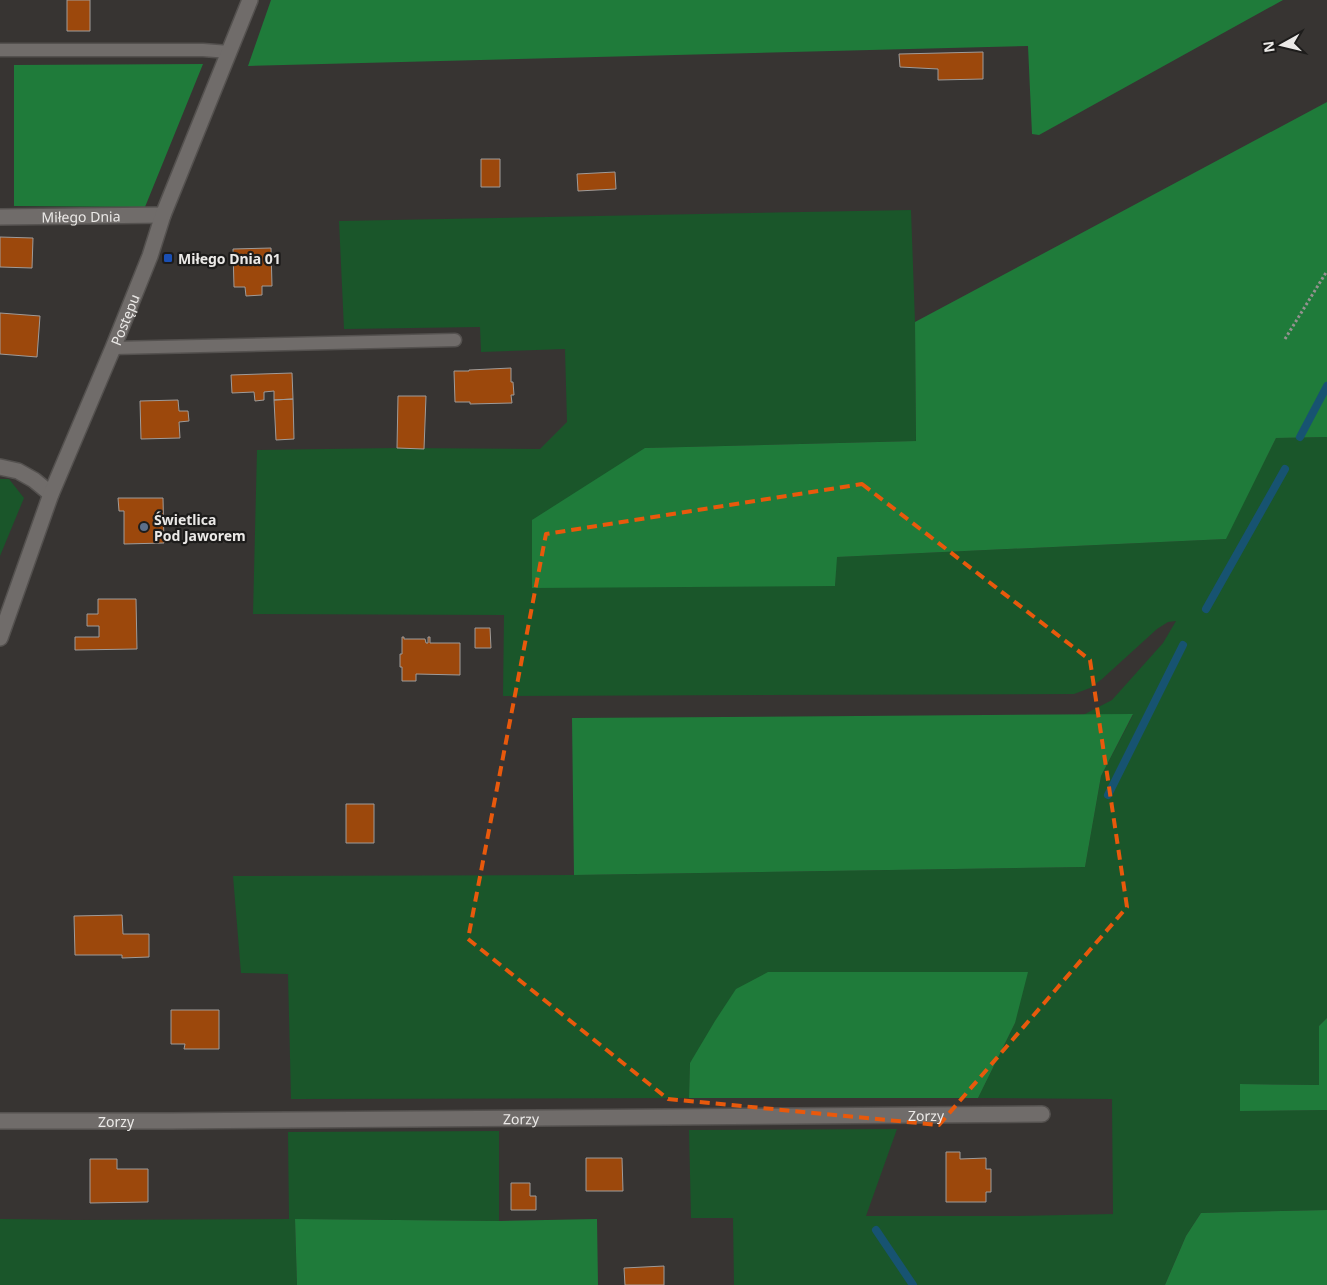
<svg xmlns="http://www.w3.org/2000/svg" width="1327" height="1285" viewBox="0 0 1327 1285" font-family="'Noto Sans',sans-serif">
	<style>
		.green { fill: #1a562a }
		.forest { fill: #1f7b3a }
		.lines { fill: none; stroke-linecap: round; stroke-linejoin: round }
		.stream { stroke: #175371; stroke-width: 8 }
		.building { fill: #9c480c; stroke: #9f9b99 }
		.service-casing { stroke: #54514f; stroke-width: 15 }
		.minor-casing { stroke: #54514f; stroke-width: 18 }
		.path { stroke: #959290; stroke-width: 3; stroke-dasharray: 2.5 2.5; stroke-linecap: butt }
		.service { stroke: #706c6a; stroke-width: 12 }
		.minor { stroke: #706c6a; stroke-width: 15 }
		.marked { fill: none; stroke: #e8590c; stroke-width: 4; stroke-dasharray: 10 6; stroke-linejoin: round }
		.transit-dot { fill: #1a4fb4; stroke: #1d1c1b; stroke-width: 2 }
		.service-dot { fill: #5c6f8a; stroke: #1d1c1b; stroke-width: 2 }
		.labels { text-anchor: middle; dominant-baseline: central; stroke-width: 4.5; stroke-linejoin: round; paint-order: stroke }
		.street-label { font-size: 14px; fill: #ebe9e7; stroke: #1d1c1b }
		.poi-label { font-size: 14px; font-weight: bold; fill: #ebe9e7; stroke: #1d1c1b; text-anchor: start }
	</style>
	<rect width="100%" height="100%" fill="#373432"/>
	<path class="green" d="M911,210L915,322L916,441L645,448L835,586L836,557L1225,539L1276,438L1327,437V1018L1319,1026V1085L1240,1084V1111L1327,1110V1210L1201,1213L1186,1236L1165,1285H734L733,1218H691L689,1130L897,1129L866,1216H1017L1113,1214L1112,1099L978,1098L1015,1023L690,1063L689,1098L291,1099L288,974L241,973L233,876L574,875L1085,867L1101,776L1133,715H1083L1112,700L1163,643L1176,621L1168,622L1157,629L1102,679L1090,688L1074,694L503,696L504,615L253,614L257,450L397,448L540,449L567,422L565,349L481,352L480,327L344,329L339,221Z
		M0,479H9L24,498L0,556Z
		M499,1131V1221L295,1219L297,1285H0V1219L75,1220L289,1219L288,1132Z"/>
	<path class="forest" d="M271,0H1283L1039,135L1032,134L1028,46L248,66Z
		M203,64L145,207L14,206V65Z
		M1327,102V437L1276,438L1226,539L837,557L835,586L532,588V520L645,448L916,441L915,322Z
		M1133,714L1101,776L1085,867L574,875L572,718Z
		M768,972H1028L1015,1023L978,1098H689L690,1063L715,1021L736,989Z
		M1327,1018V1110L1240,1111V1084L1319,1085V1026Z
		M1327,1210V1285H1165L1186,1236L1201,1213Z
		M295,1219L499,1221L597,1219L598,1285H297Z"/>
	<g class="lines">
		<path class="stream" d="M1300,437L1327,386
			M1206,609L1285,469
			M1108,795L1183,645
			M876,1230L913,1285"/>
	</g>
	<path class="building" d="M67,0H90V31H67Z
		M983,52V79L938,80V69L900,67L899,54Z
		M481,159H500V187H481Z
		M615,172L616,189L578,191L577,174Z
		M0,237L33,238L32,268L0,267Z
		M271,248L272,286H262V295L246,296L245,287H234L233,249Z
		M0,313L40,316L37,357L0,354Z
		M511,368V382H513L514,395H511L512,403L470,404V402H455L454,371H469V370Z
		M292,373L293,399L274,400V391L264,392V400L255,401L254,392L232,393L231,375Z
		M398,396H426L424,449L397,448Z
		M293,399L294,439L276,440L274,400Z
		M178,400L179,411H188L189,421L179,422L180,438L141,439L140,401Z
		M118,498H163L164,543L124,544V511H119Z
		M98,599H136L137,649L75,650V637H99V626H87V614H98Z
		M475,628H490L491,648H475Z
		M402,637H404V639H425L426,643H428V637H430V643H460V675L416,674V681H402V667H400V654H402Z
		M346,804H374V843H346Z
		M122,915L123,934H149V957L122,958V955H75L74,916Z
		M171,1010H219V1049H184L185,1044H171Z
		M946,1152H960V1159L986,1158V1169H991V1192H986V1202H946Z
		M586,1158H622L623,1191H586Z
		M90,1159H117V1169H148V1202L90,1203Z
		M511,1183H530V1196H536V1210H511Z
		M664,1266V1285H625L624,1268Z"/>
	<g class="lines">
		<defs>
			<path id="service" d="M0,50H203L229,52
				M113,348L455,340"/>
			<g id="minor">
				<path id="s1" d="M0,217L163,215"/>
				<path d="M0,467L18,471L34,480L51,494"/>
				<path id="s2" d="M0,638L51,494L113,348L150,256L163,215L250,0"/>
				<path id="s3" d="M0,1121H170L1042,1114"/>
			</g>
		</defs>
		<use href="#service" class="service-casing"/>
		<use href="#minor" class="minor-casing"/>
		<path class="path" d="M1285,339L1327,271"/>
		<use href="#service" class="service"/>
		<use href="#minor" class="minor"/>
	</g>
	<path class="marked" d="M862,484L1090,660L1127,907L939,1125L668,1099L468,939L546,534Z"/>
	<rect class="transit-dot" x="163" y="253" width="10" height="10" rx="2.5"/>
	<circle class="service-dot" cx="144" cy="527" r="5"/>
	<g class="labels">
		<g class="street-label">
			<text stroke="none"><textPath href="#s1" startOffset="81">Miłego Dnia</textPath></text>
			<text stroke="none"><textPath href="#s2" startOffset="342">Postępu</textPath></text>
			<text stroke="none"><textPath href="#s3" startOffset="926">Zorzy</textPath></text>
			<text stroke="none"><textPath href="#s3" startOffset="521">Zorzy</textPath></text>
			<text stroke="none"><textPath href="#s3" startOffset="116">Zorzy</textPath></text>
		</g>
		<g class="poi-label">
			<text x="178" y="258">Miłego Dnia 01</text>
			<text x="154" y="519">Świetlica<tspan x="154" dy="16">Pod Jaworem</tspan></text>
		</g>
	</g>
	<g transform="translate(1282 45) rotate(262)" stroke="#1d1c1b" stroke-width="4" paint-order="stroke">
	<path d="M0-4L9 19L0 12L-9 19Z" fill="#ebe9e7"/>
	<text y="-8" font-size="14" font-weight="bold" text-anchor="middle" fill="#ebe9e7">N</text>
	</g>
</svg>
